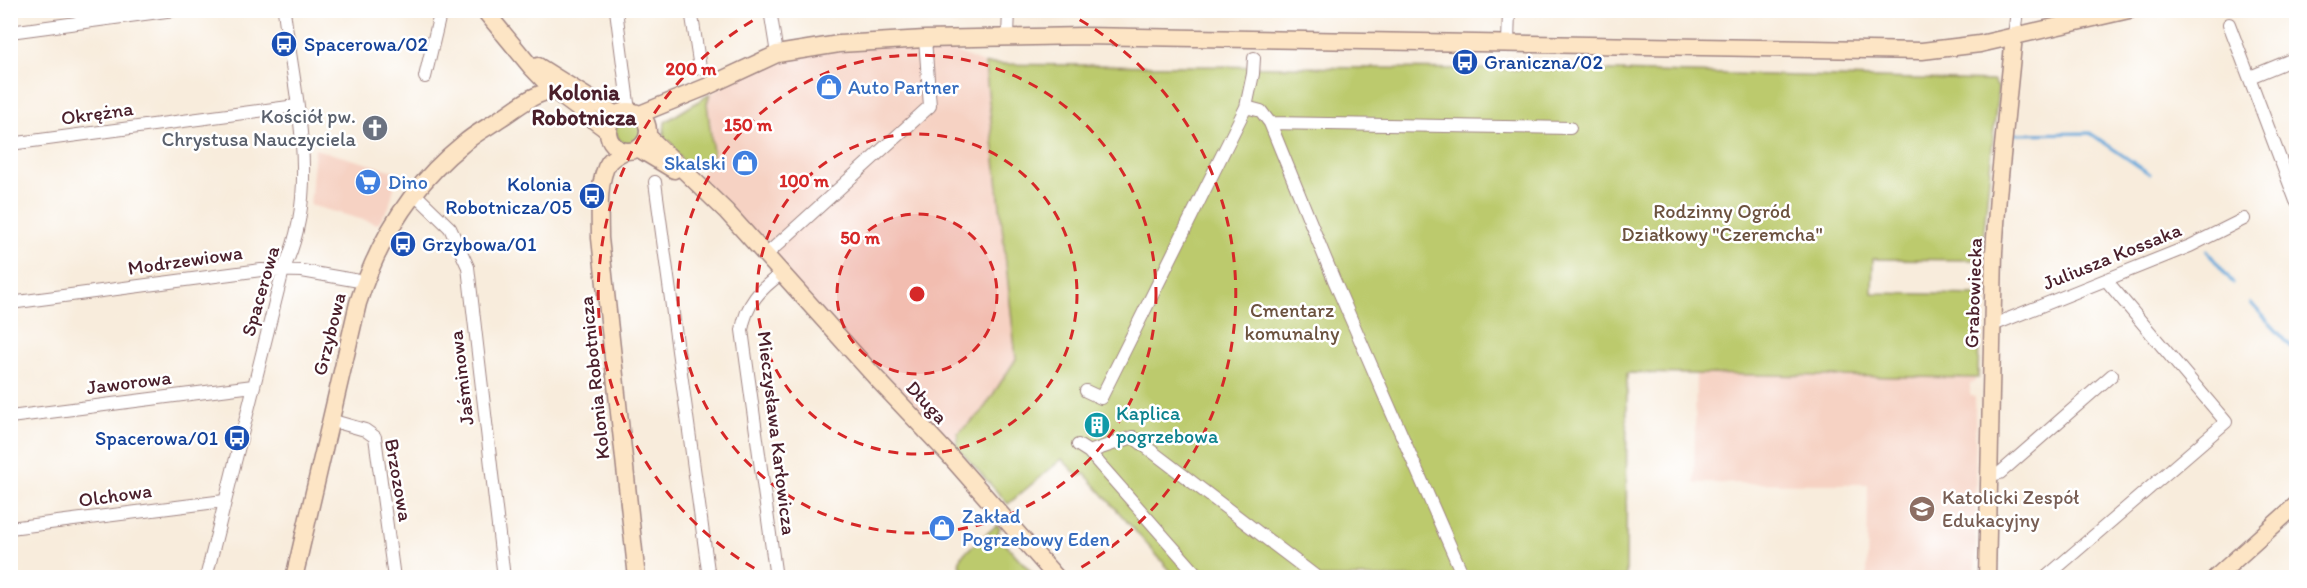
<svg xmlns="http://www.w3.org/2000/svg" width="2307" height="588" viewBox="0 0 2307 588" font-family="Itim,sans-serif">
	<style>
		.built { fill: #f6d2c3 }
		.green { fill: #bcca6d; stroke: #83744c; stroke-width: 1.5 }
		.lines { fill: none; stroke-linecap: round; stroke-linejoin: round }
		.stream { stroke: #67a8da; stroke-width: 3 }
		.street-casing { stroke: #a18684; stroke-width: 14 }
		.secondary-casing { stroke: #a18684; stroke-width: 19 }
		.street { stroke: #fff; stroke-width: 12 }
		.secondary { stroke: #fde5c5; stroke-width: 16 }
		.ring { fill: none; stroke: #d62828; stroke-width: 3; stroke-dasharray: 10 8 }
		.labels { text-anchor: middle; dominant-baseline: central; stroke-width: 5; stroke-linejoin: round; paint-order: stroke }
		.transit-label { font-size: 20px; fill: #164399; stroke: #fff; text-anchor: start }
		.shop-label { font-size: 20px; fill: #366cbe; stroke: #fff; text-anchor: start }
		.street-label { font-size: 20px; fill: #4a1f2b; stroke: #fff }
		.worship-label { font-size: 20px; fill: #5b616d; stroke: #fff; text-anchor: end }
		.park-label { font-size: 20px; fill: #6c523f; stroke: #fff }
		.culture-label { font-size: 20px; fill: #0d838f; stroke: #fff; text-anchor: start }
		.education-label { font-size: 20px; fill: #785e54; stroke: #fff; text-anchor: start }
		.quarter-label { font-size: 22px; font-weight: bold; fill: #4a1f2b; stroke: #fff }
		.centre { fill: #d62828; stroke: #fff; stroke-width: 3 }
		.ring-label { font-size: 18px; text-anchor: middle; font-weight: bold; fill: #d62828; stroke: #fff; stroke-width: 5; stroke-linejoin: round; paint-order: stroke }
	</style>
	<rect width="100%" height="100%" fill="#fff"/>
	<filter id="ink" filterUnits="userSpaceOnUse"><feTurbulence type="fractalNoise" baseFrequency=".0167" numOctaves="2"/><feDisplacementMap in="SourceGraphic" scale="12" xChannelSelector="R" yChannelSelector="G"/><feConvolveMatrix kernelMatrix="1 2 1 2 8 2 1 2 1" color-interpolation-filters="sRGB"/></filter>
	<filter id="wash" filterUnits="userSpaceOnUse"><feTurbulence type="fractalNoise" baseFrequency=".008" numOctaves="4" result="noise"/><feDisplacementMap in="SourceGraphic" scale="24" xChannelSelector="R" yChannelSelector="G"/><feGaussianBlur stdDeviation="1.35" result="paint"/><feColorMatrix in="noise" values="0 0 0 0 0 0 0 0 0 0 0 0 0 0 0 0 0 1.4 0 .05"/><feComposite in="paint" operator="in"/></filter>
	<g filter="url(#wash)">
		<rect width="100%" height="100%" fill="#f8ecdc"/>
		<path class="built" d="M925,39L985,64L1016,359L981,413L958,433L948,454L695,183L707,167L713,153L707,103L710,94L777,54Z
			M315,149L398,172L389,207L378,224L310,205Z
			M1696,373L1975,378V382L1970,384V394L1975,397L1976,577H1867L1868,484L1694,483Z"/>
		<path class="green" d="M985,64L1575,70L1993,81L1998,87L1981,260L1873,259L1872,293L1980,295L1978,378L1627,373L1626,577H1176L1085,474L1078,476L1062,459L1008,504L956,446L958,433L981,413L1016,359Z
			M710,94L707,103L713,153L707,167L702,163L687,164L663,143L665,122Z
			M616 131a13 13 0 1 1 26 0a13 13 0 1 1-26 0Z
			M997,525L1000,528L998,532L1002,537L1001,539L1036,577H971L959,565L961,556Z"/>
		<g class="lines">
			<path class="stream" d="M2012,134L2090,133L2150,174
				M2207,251L2233,283
				M2251,303L2296,352"/>
		</g>
	</g>
	<g filter="url(#ink)">
		<g class="lines">
			<defs>
				<path id="street" d="M616,10L629,111
					M691,10L700,68
					M770,10L777,54
					M2229,24L2296,201
					M10,32L174,10
					M1008,36L1009,10
					M2014,36L2017,10
					M1508,44L1509,10
					M1254,58L1253,74L1246,107L1261,111L1270,123L1334,280L1464,578
					M425,77L441,10
					M2250,77L2296,58
					M1270,123L1570,128
					M10,144L296,106
					M655,182L709,578
					M414,193L450,228L468,267L504,578
					M766,255L930,106L925,39
					M10,303L261,270L302,271L365,282
					M1993,325L2190,246L2244,219
					M1086,391L1101,398L1246,107
					M10,417L253,386
					M330,420L365,430L375,437L394,578
					M1078,445L1089,452L1200,578
					M1089,452L1133,437L1318,578
					M1990,475L2000,473L2112,375
					M10,528L224,501
					M206,578L283,270C322,191 294,95 284,10
					M776,578L742,330C746,304 760,289 782,273
					M2045,578L2226,422L2106,280"/>
				<path id="secondary" d="M484,10L531,67L553,90L608,131
					M538,66L616,115
					M608 131a20 20 0 1 1 40 0a20 20 0 1 1-40 0Z
					M640,114L706,87L777,54L839,44L925,39L1083,36L1922,51L1980,44L2129,10
					M648,136L726,211L878,380L948,454L1057,578
					M639,149L674,170
					M625,151C619,154 613,157 609,162C597,179 600,218 600,238L637,578
					M294,578L358,303C378,241 412,185 463,144C474,134 488,127 501,118C517,108 534,92 554,91C562,90 573,92 581,93
					M1987,578L1994,252L1998,196L2014,36
					M2215,578L2296,505"/>
			</defs>
			<use href="#street" class="street-casing"/>
			<use href="#secondary" class="secondary-casing"/>
			<use href="#street" class="street"/>
			<use href="#secondary" class="secondary"/>
		</g>
	</g>
	<circle cx="917" cy="294" r="80" fill="#d62828" fill-opacity=".12"/>
	<g class="ring">
		<circle cx="917" cy="294" r="80"/>
		<circle cx="917" cy="294" r="160"/>
		<circle cx="917" cy="294" r="239"/>
		<path d="M770 577A319 319 0 0 1 770 11M1064 11A319 319 0 0 1 1064 577"/>
	</g>
	<defs>
		<symbol id="bus-disc" viewBox="-11 -11 22 22"><circle r="9.5" fill="#1a4fb4" stroke="#fff"/><path d="M-5-6H5V4H4V6H2V4H-2V6H-4V4H-5ZM-3.5-4V0h7V-4ZM-3.5 1.2v1.5H-2V1.2ZM2 1.2v1.5H3.5V1.2Z" fill="#fff"/></symbol>
		<symbol id="shop-disc" viewBox="-11 -11 22 22"><circle r="9.5" fill="#3f7fe0" stroke="#fff"/><path d="M-5-2.5h2.3a2.7 3.5 0 0 1 5.4 0H5L5.5 6h-11ZM-1.5-2.5h3a1.5 2.3 0 0 0-3 0Z" fill="#fff"/></symbol>
		<symbol id="church-disc" viewBox="-11 -11 22 22"><circle r="9.5" fill="#6b7280" stroke="#fff"/><path d="M-1.2-6h2.4v3.5h3.3v2.4h-3.3V6h-2.4V-.1h-3.3v-2.4h3.3Z" fill="#fff"/></symbol>
		<symbol id="supermarket-disc" viewBox="-11 -11 22 22"><circle r="9.5" fill="#3f7fe0" stroke="#fff"/><path d="M-6-5.5h2.5l.6 2H6L4.5 2H-2.5L-4.4-4H-6ZM-1.5 3.2a1.3 1.3 0 1 0 .1 0ZM3 3.2a1.3 1.3 0 1 0 .1 0Z" fill="#fff"/></symbol>
		<symbol id="building-disc" viewBox="-11 -11 22 22"><circle r="9.5" fill="#0f9aa8" stroke="#fff"/><path d="M-4-6H4V6H1V3H-1V6H-4ZM-2.5-4.3h1.7v1.8h-1.7ZM.8-4.3h1.7v1.8H.8ZM-2.5-1h1.7V.8h-1.7ZM.8-1h1.7V.8H.8Z" fill="#fff"/></symbol>
		<symbol id="school-disc" viewBox="-11 -11 22 22"><circle r="9.5" fill="#8d6e63" stroke="#fff"/><path d="M0-5L7-2L0 1L-7-2ZM-4 1L0 2.5L4 1V4Q0 6-4 4Z" fill="#fff"/></symbol>
	</defs>
	<g fill-rule="evenodd">
		<use href="#bus-disc" x="269" y="29" width="30" height="30"/>
		<use href="#bus-disc" x="1450" y="47" width="30" height="30"/>
		<use href="#shop-disc" x="814" y="72" width="30" height="30"/>
		<use href="#church-disc" x="360" y="113" width="30" height="30"/>
		<use href="#shop-disc" x="730" y="148" width="30" height="30"/>
		<use href="#supermarket-disc" x="353" y="167" width="30" height="30"/>
		<use href="#bus-disc" x="577" y="181" width="30" height="30"/>
		<use href="#bus-disc" x="388" y="229" width="30" height="30"/>
		<use href="#building-disc" x="1082" y="410" width="30" height="30"/>
		<use href="#bus-disc" x="222" y="423" width="30" height="30"/>
		<use href="#school-disc" x="1907" y="494" width="30" height="30"/>
		<use href="#shop-disc" x="927" y="513" width="30" height="30"/>
	</g>
	<g class="labels">
		<g class="transit-label">
			<text x="304" y="44">Spacerowa/02</text>
			<text x="1484" y="62">Graniczna/02</text>
			<text x="572" y="184" text-anchor="end">Kolonia<tspan x="572" dy="23">Robotnicza/05</tspan></text>
			<text x="422" y="244">Grzybowa/01</text>
			<text x="218" y="438" text-anchor="end">Spacerowa/01</text>
		</g>
		<g class="shop-label">
			<text x="848" y="87">Auto Partner</text>
			<text x="726" y="163" text-anchor="end">Skalski</text>
			<text x="388" y="182">Dino</text>
			<text x="962" y="516">Zakład<tspan x="962" dy="23">Pogrzebowy Eden</tspan></text>
		</g>
		<g class="street-label">
			<text transform="translate(97 113) rotate(-8)">Okrężna</text>
			<text transform="translate(2112 256) rotate(-22)">Juliusza Kossaka</text>
			<text transform="translate(185 260) rotate(-8)">Modrzewiowa</text>
			<text transform="translate(260 291) rotate(-74)">Spacerowa</text>
			<text transform="translate(1973 293) rotate(-88)">Grabowiecka</text>
			<text transform="translate(329 334) rotate(-76)">Grzybowa</text>
			<text transform="translate(461 378) rotate(-97)">Jaśminowa</text>
			<text transform="translate(594 378) rotate(-96)">Kolonia Robotnicza</text>
			<text transform="translate(129 382) rotate(-7)">Jaworowa</text>
			<text transform="translate(927 402) rotate(47)">Długa</text>
			<text transform="translate(777 433) rotate(83)">Mieczysława Karłowicza</text>
			<text transform="translate(399 480) rotate(80)">Brzozowa</text>
			<text transform="translate(115 495) rotate(-8)">Olchowa</text>
		</g>
		<g class="worship-label">
			<text x="356" y="116">Kościół pw.<tspan x="356" dy="23">Chrystusa Nauczyciela</tspan></text>
		</g>
		<g class="park-label">
			<text x="1722" y="211">Rodzinny Ogród<tspan x="1722" dy="23">Działkowy "Czeremcha"</tspan></text>
			<text x="1292" y="310">Cmentarz<tspan x="1292" dy="23">komunalny</tspan></text>
		</g>
		<g class="culture-label">
			<text x="1116" y="413">Kaplica<tspan x="1116" dy="23">pogrzebowa</tspan></text>
		</g>
		<g class="education-label">
			<text x="1942" y="497">Katolicki Zespół<tspan x="1942" dy="23">Edukacyjny</tspan></text>
		</g>
		<g class="quarter-label">
			<text x="584" y="92">Kolonia<tspan x="584" dy="25">Robotnicza</tspan></text>
		</g>
	</g>
	<circle cx="917" cy="294" r="9" class="centre"/>
	<g class="ring-label">
		<text x="691" y="75">200 m</text>
		<text x="748" y="131">150 m</text>
		<text x="804" y="187">100 m</text>
		<text x="860" y="244">50 m</text>
	</g>
	<rect width="2307" height="588" fill="none" stroke="#fff" stroke-width="36"/>
</svg>
